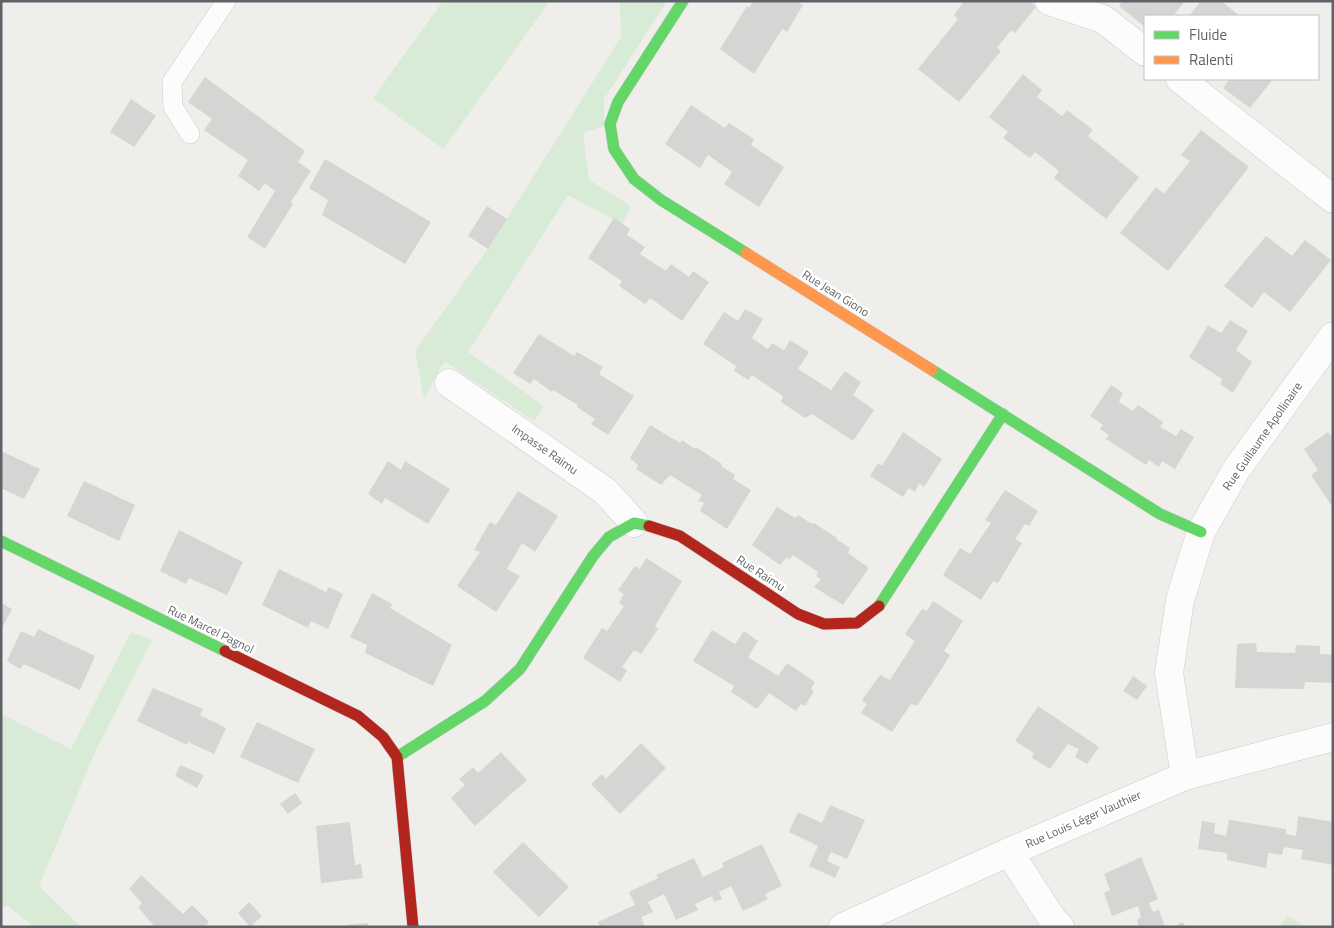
<svg xmlns="http://www.w3.org/2000/svg" width="1334" height="928" viewBox="0 0 1334 928" font-family="'Titillium Web',sans-serif">
	<style>
		.green { fill: #d8ebd6 }
		.building { fill: #d6d5d3 }
		.lines { fill: none; stroke-linecap: round; stroke-linejoin: round }
		.lane-casing { stroke: #cbcccc; stroke-width: 20 }
		.street-casing { stroke: #cbcccc; stroke-width: 29 }
		.fast-casing { stroke: #cacacb; stroke-width: 12 }
		.slow-casing { stroke: #cacacb; stroke-width: 12 }
		.jam-casing { stroke: #cacacb; stroke-width: 12 }
		.lane { stroke: #fdfcfc; stroke-width: 19 }
		.street { stroke: #fdfcfc; stroke-width: 28 }
		.fast { stroke: #63d668; stroke-width: 11 }
		.slow { stroke: #ff974d; stroke-width: 11 }
		.jam { stroke: #b3261e; stroke-width: 11 }
		.labels { text-anchor: middle; dominant-baseline: central; stroke-width: 5; stroke-linejoin: round; paint-order: stroke }
		.street-label { font-size: 12px; fill: #5f6368; stroke: #fff }
	</style>
	<rect width="100%" height="100%" fill="#efeeea"/>
	<path class="green" d="M443,1H545L548,4L443,149L373,98Z
		M620,1H667L604,99V126L583,133L589,180L631,206L622,224L568,195L468,352L544,406L534,421L446,362L442,365L424,399L415,351L488,249L621,37Z
		M131,632L152,640L95,752L39,886L81,927H34L7,905L1,909V714L71,749Z
		M1287,916L1307,927H1279Z"/>
	<path class="building" d="M753,1H800L799,3L803,5L787,32L782,29L754,74L720,49L747,6L749,8Z
		M964,1H1030L1036,7L1015,33L1011,30L997,48L1001,51L959,102L918,69L958,19L954,15Z
		M1122,1H1185L1173,16H1145V27L1119,6Z
		M1201,1H1221L1240,16H1189Z
		M1023,74L1042,90L1037,97L1062,116L1067,110L1093,130L1088,136L1139,177L1106,219L1054,178L1059,171L1035,152L1030,158L1003,138L1008,132L989,117Z
		M205,77L305,151L298,162L311,171L291,202L293,204L265,249L247,237L275,191L265,183L259,191L238,176L248,160L204,130L212,119L188,102Z
		M1230,79H1273L1250,108L1223,88Z
		M131,99L156,116L134,147L110,132Z
		M691,105L725,128L729,123L754,139L751,145L784,167L759,207L724,184L732,172L708,155L700,168L665,144Z
		M1201,130L1249,167L1168,271L1120,233L1156,187L1164,194L1190,161L1181,155Z
		M325,159L431,222L405,264L322,215L328,200L309,188Z
		M487,206L507,219L488,249L468,236Z
		M614,218L630,229L627,235L645,247L640,254L666,271L671,264L689,277L693,271L709,282L682,321L650,298L645,304L619,286L622,281L588,258Z
		M1266,236L1292,256L1305,240L1331,260L1290,312L1264,292L1252,308L1224,286Z
		M745,309L763,319L752,338L768,349L772,343L784,350L790,340L809,352L798,369L831,390L845,371L861,382L853,395L874,410L853,441L812,414L805,418L781,402L783,396L752,375L748,380L734,371L736,366L703,344L724,312L738,321Z
		M1230,320L1248,331L1236,350L1252,362L1233,393L1220,384L1222,379L1189,357L1208,325L1221,333Z
		M539,334L574,356L577,352L603,367L599,374L634,396L608,435L591,424L595,419L577,407L578,405L553,390L552,392L534,379L530,384L513,373Z
		M1111,385L1123,393L1119,402L1133,411L1138,405L1163,422L1160,427L1176,436L1181,429L1194,437L1175,469L1162,461L1159,467L1149,460L1146,465L1106,439L1109,435L1100,429L1103,425L1090,416Z
		M650,425L680,443L682,440L695,449L696,447L722,464L721,466L735,475L733,479L751,490L727,529L700,511L704,503L698,501L702,495L670,475L661,485L636,469L638,465L630,458Z
		M903,432L942,459L924,487L919,483L915,492L909,488L903,497L870,476L878,463L882,466Z
		M1328,432L1333,438V508L1311,475L1318,470L1304,449Z
		M1,451L40,469L24,499L1,488Z
		M388,461L401,470L405,461L450,489L428,524L385,498L382,504L368,494Z
		M84,481L135,505L119,541L67,516Z
		M1005,490L1038,511L1029,526L1025,524L1015,539L1022,543L998,583L993,581L981,600L943,575L960,548L970,554L991,523L985,520Z
		M518,491L558,516L535,552L522,543L507,569L520,576L496,612L457,586L480,552L474,550L490,522L496,525Z
		M777,507L795,518L798,515L812,524L814,523L837,538L836,539L850,548L848,553L869,568L843,605L814,587L821,579L816,576L818,572L793,555L790,559L786,558L780,565L752,545Z
		M179,530L243,562L227,595L189,578L186,584L160,571Z
		M646,558L682,581L655,626L658,629L641,654L634,650L622,667L627,670L620,682L583,658L602,628L607,631L624,606L619,603L624,594L618,590L635,566L640,569Z
		M279,569L326,592L329,587L343,594L328,629L311,621L308,628L262,605Z
		M372,593L392,604L390,608L452,645L433,686L365,653L367,645L350,637Z
		M933,601L963,621L944,651L950,655L941,670L917,706L911,704L892,732L861,713L867,704L862,700L880,675L890,680L915,641L905,634L922,609L927,611Z
		M1,603L12,609L1,630Z
		M38,629L95,656L80,690L24,664L20,669L7,661L21,631L34,637Z
		M712,630L735,644L744,631L758,641L748,657L778,676L787,663L815,682L811,689L814,691L805,706L801,704L796,711L769,693L757,709L731,692L734,686L693,661Z
		M1256,643L1257,652L1295,653L1296,645L1320,646V654L1333,655V683L1305,682L1304,689L1235,688L1237,644Z
		M1133,676L1147,686L1137,700L1123,691Z
		M153,688L203,709L200,715L226,728L214,754L188,742L187,745L137,721Z
		M1038,706L1099,747L1087,764L1075,757L1079,749L1068,744L1050,769L1032,758L1034,753L1015,741Z
		M257,722L315,749L298,783L240,757Z
		M641,743L666,768L620,814L591,784L602,774L606,779Z
		M501,752L527,780L475,826L451,798L465,785L459,779L473,767L478,773Z
		M180,765L204,775L197,788L175,776Z
		M295,793L302,803L288,814L280,804Z
		M830,805L865,820L847,859L831,852L827,861L840,867L835,878L809,866L818,846L789,832L798,812L822,823Z
		M1298,816L1333,822V865L1301,859L1303,850L1284,847L1282,855L1268,853L1266,868L1227,860V853L1198,849L1202,821L1215,823L1214,833L1226,836L1229,820L1286,829V834L1296,836Z
		M350,822L355,865L361,864L363,878L321,883L316,826Z
		M523,842L569,887L539,917L493,872Z
		M762,844L782,886L765,894L768,899L743,911L731,886L719,892L722,899L714,902L712,896L695,904L698,910L676,920L664,894L648,902L653,912L641,917L645,927H600L598,922L635,905L629,892L658,878L656,875L694,858L703,877L724,867L722,863Z
		M1141,857L1158,899L1149,903L1153,912L1159,910L1165,927H1139L1137,920L1141,917L1138,906L1112,916L1104,893L1110,890L1104,874Z
		M141,875L183,914L192,905L209,922L204,927H155L138,907L142,903L129,889Z
		M249,902L262,916L250,927L238,913Z
		M1183,922L1185,927H1173Z
		M368,923V927H346V925Z"/>
	<g class="lines">
		<defs>
			<path id="lane" d="M190,134L173,107L172,82L226,1"/>
			<path id="street" d="M1049,1L1103,19L1145,52
				M1180,79L1333,199
				M449,383L605,491L634,523
				M1185,776L1169,673L1180,600L1201,532L1236,470L1333,336
				M1009,852L1051,917L1060,927
				M843,927L1009,852L1185,776L1333,737"/>
			<path id="fast" d="M683,1L618,102L610,124L614,149L634,179L661,200L746,253
				M932,370L1160,514L1201,532
				M1,541L225,651
				M879,606L1003,414
				M397,757L485,701L520,669L593,556L609,537L634,523L649,526"/>
			<path id="slow" d="M746,253L932,370"/>
			<path id="jam" d="M649,526L680,536L798,614L824,624L857,623L879,606
				M225,651L358,716L383,737L397,757L413,927"/>
		</defs>
		<use href="#lane" class="lane-casing"/>
		<use href="#street" class="street-casing"/>
		<use href="#fast" class="fast-casing"/>
		<use href="#slow" class="slow-casing"/>
		<use href="#jam" class="jam-casing"/>
		<use href="#lane" class="lane"/>
		<use href="#street" class="street"/>
		<use href="#fast" class="fast"/>
		<use href="#slow" class="slow"/>
		<use href="#jam" class="jam"/>
	</g>
	<g class="labels">
		<g class="street-label">
			<text transform="translate(836 293) rotate(32)">Rue Jean Giono</text>
			<text transform="translate(1262 436) rotate(-55)">Rue Guillaume Apollinaire</text>
			<text transform="translate(545 449) rotate(35)">Impasse Raimu</text>
			<text transform="translate(761 573) rotate(33)">Rue Raimu</text>
			<text transform="translate(211 629) rotate(26)">Rue Marcel Pagnol</text>
			<text transform="translate(1083 819) rotate(-24)">Rue Louis Léger Vauthier</text>
		</g>
	</g>
	<rect width="1334" height="928" fill="none" stroke="#5f6368" stroke-width="5"/>
	<rect x="1144" y="15" width="175" height="65" fill="#ffffff" stroke="#bfc1c3"/>
	<rect x="1154" y="31" width="25" height="8" fill="#63d668" stroke="#bfc1c3"/>
	<text x="1189" y="40" font-size="15" fill="#5f6368">Fluide</text>
	<rect x="1154" y="56" width="25" height="8" fill="#ff974d" stroke="#bfc1c3"/>
	<text x="1189" y="65" font-size="15" fill="#5f6368">Ralenti</text>
</svg>
